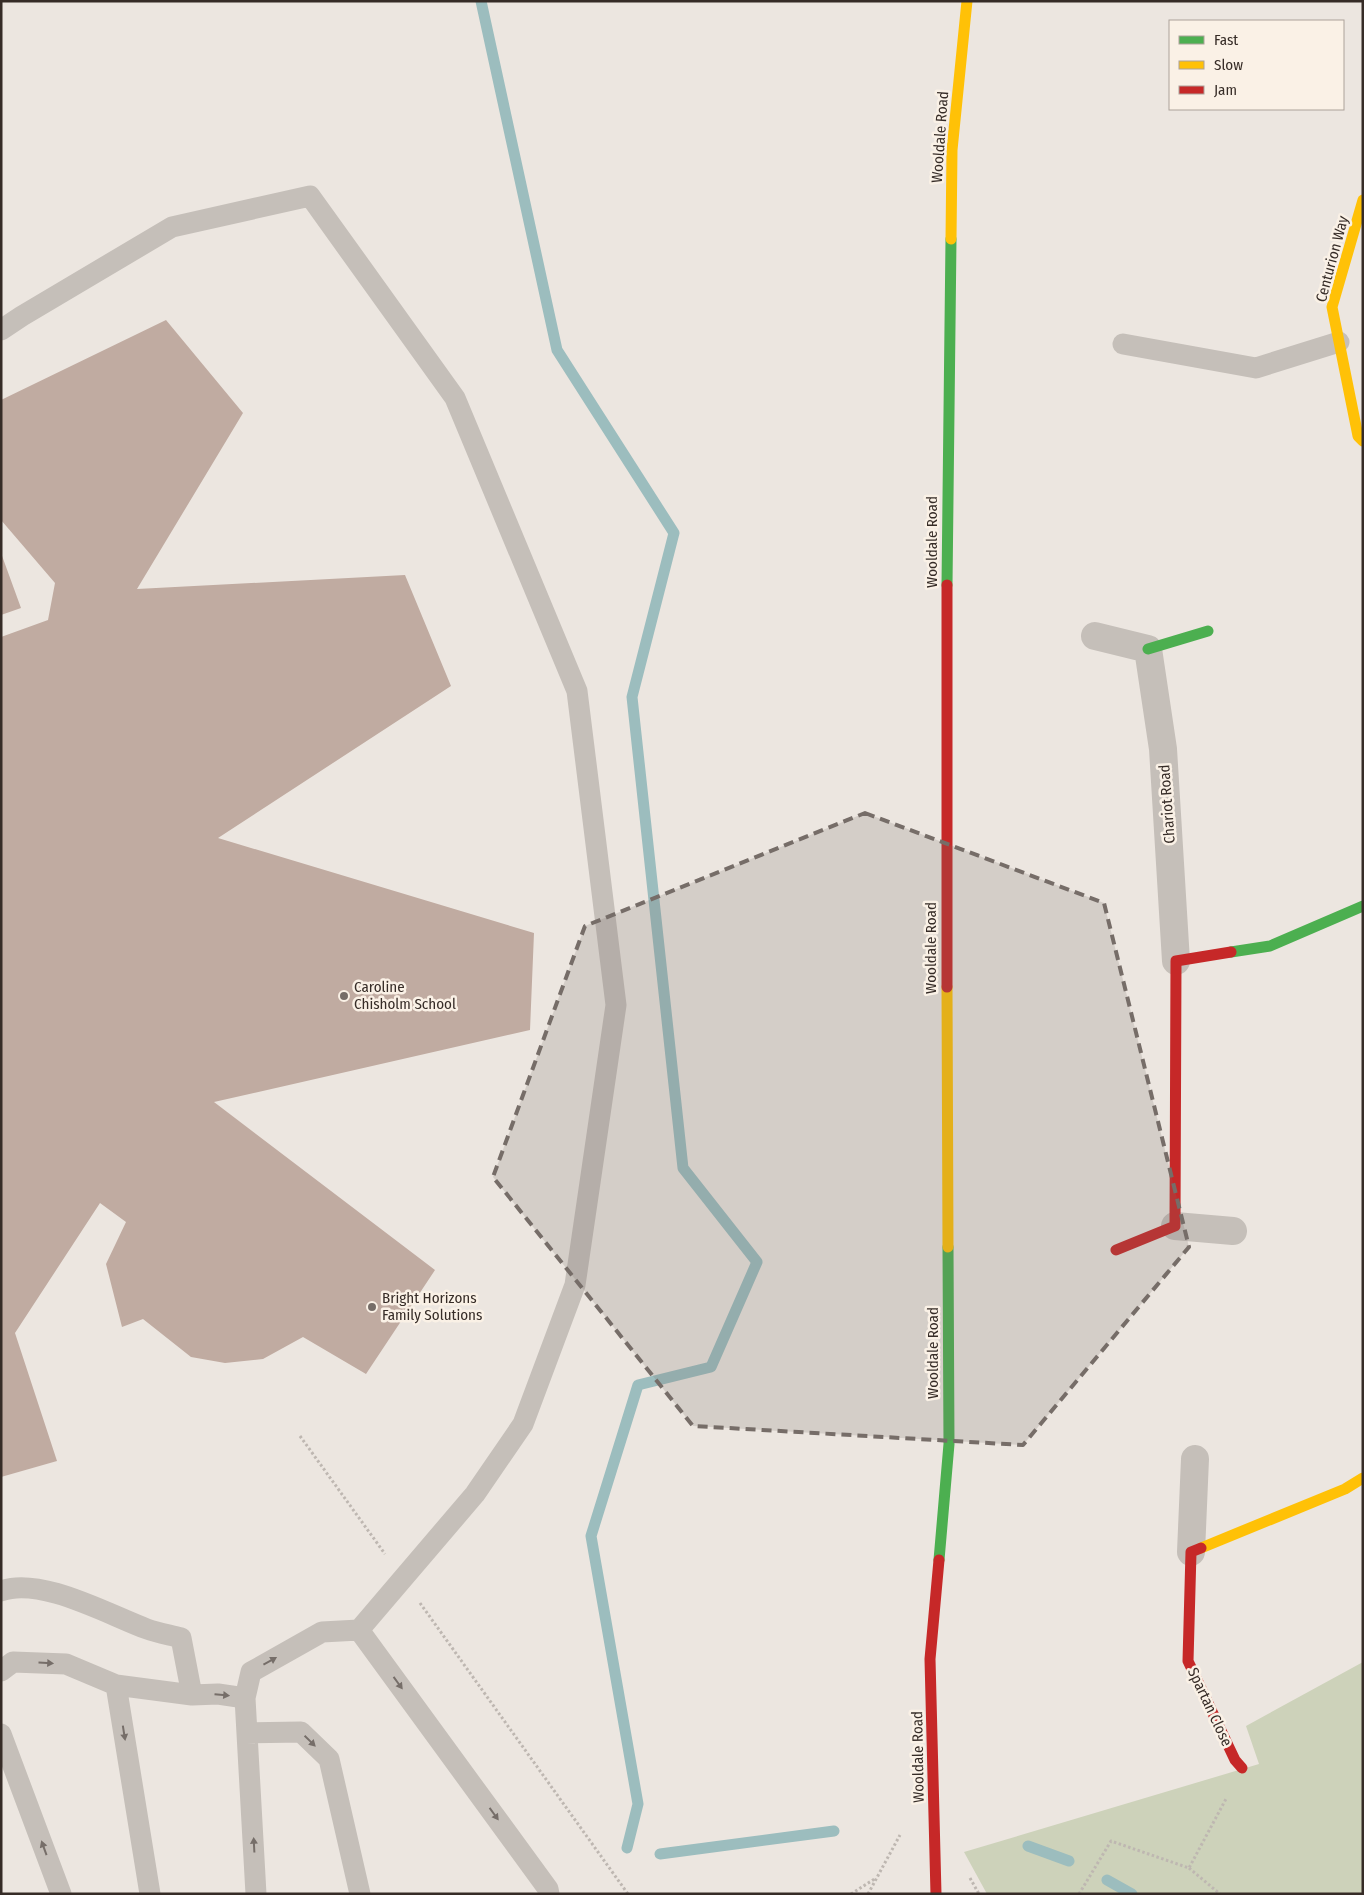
<svg xmlns="http://www.w3.org/2000/svg" width="1364" height="1895" viewBox="0 0 1364 1895" font-family="'Fira Sans Condensed',sans-serif">
	<style>
		.green { fill: #cdd2ba }
		.lines { fill: none; stroke-linecap: round; stroke-linejoin: round }
		.stream { stroke: #9cbdbe; stroke-width: 11 }
		.building { fill: #c0aba1 }
		.path { stroke: #beb7b1; stroke-width: 3; stroke-dasharray: 2.5 2.5; stroke-linecap: butt }
		.lane { stroke: #c5bfb9; stroke-width: 21 }
		.street { stroke: #c5bfb9; stroke-width: 28 }
		.fast { stroke: #4caf50; stroke-width: 11 }
		.slow { stroke: #ffc107; stroke-width: 11 }
		.jam { stroke: #c62828; stroke-width: 11 }
		.oneway { fill: #766e69 }
		.marked { fill: #766d68; fill-opacity: 0.2; stroke: #766d68; stroke-width: 4; stroke-dasharray: 10 6; stroke-linejoin: round }
		.poi-dot { fill: #766d68; stroke: #faf1e6; stroke-width: 2 }
		.labels { text-anchor: middle; dominant-baseline: central; stroke-width: 5; stroke-linejoin: round; paint-order: stroke }
		.street-label { font-size: 15px; fill: #362c27; stroke: #faf1e6 }
		.poi-label { font-size: 15px; fill: #362c27; stroke: #faf1e6; text-anchor: start }
	</style>
	<rect width="100%" height="100%" fill="#ece6e0"/>
	<path class="green" d="M1363,1662V1894H987L964,1852L1259,1764L1246,1726Z"/>
	<g class="lines">
		<path class="stream" d="M481,1L557,350L674,533L632,697L683,1168L757,1262L711,1367L638,1385L591,1536L638,1804L627,1848
			M1028,1846L1069,1861
			M660,1854L834,1831
			M1107,1880L1132,1894"/>
	</g>
	<path class="building" d="M166,320L243,413L137,589L405,575L451,686L218,838L534,933L530,1030L214,1102L435,1270L366,1374L303,1337L263,1359L225,1363L191,1357L143,1319L122,1327L106,1264L126,1222L100,1203L15,1333L57,1461L1,1477V637L48,620L55,583L1,520V400Z
		M1,553L21,608L1,615Z"/>
	<g class="lines">
		<path class="path" d="M300,1436L385,1554
			M420,1603L628,1894
			M1189,1868L1220,1894
			M970,1878L979,1894
			M851,1894L876,1878
			M868,1894L900,1835
			M1079,1894L1111,1841L1189,1868L1227,1797"/>
		<path class="lane" d="M1,330L22,316L172,227L310,196L455,398L577,691L616,1005L575,1285L523,1424L475,1494L359,1630
			M1123,344L1256,368L1339,342
			M1,1591C40,1576 109,1615 147,1629C158,1633 170,1635 181,1638L192,1695
			M1,1671L13,1662L66,1664L116,1685L192,1695L218,1694L245,1698
			M116,1685L150,1894
			M247,1733L301,1732L329,1759L360,1894
			M1,1734L61,1894
			M256,1894L245,1698L251,1672L322,1632L359,1630L548,1889L549,1894"/>
		<path class="street" d="M1095,636L1148,649L1163,749L1176,961
			M1175,1226L1233,1231
			M1191,1552L1195,1459"/>
		<path class="fast" d="M947,585L951,239
			M1148,649L1208,631
			M1231,952L1270,946L1363,906
			M939,1560L949,1444L948,1247"/>
		<path class="slow" d="M1363,200L1332,307L1358,436L1363,441
			M951,239L952,150L967,1
			M947,987L948,1247
			M1201,1548L1345,1489L1363,1478"/>
		<path class="jam" d="M947,987V585
			M1116,1250L1175,1226L1176,961L1231,952
			M1201,1548L1191,1552L1188,1661L1235,1760L1242,1768
			M936,1894L930,1659L939,1560"/>
	</g>
	<defs><path id="oneway-solid" d="M-6-.8H1V-3.2L6.5 0L1 3.2V.8H-6Z" transform="scale(1.25)"/></defs>
	<g class="oneway">
		<use href="#oneway-solid" transform="translate(270 1661) rotate(-29)"/>
		<use href="#oneway-solid" transform="translate(46 1663) rotate(3)"/>
		<use href="#oneway-solid" transform="translate(398 1683) rotate(54)"/>
		<use href="#oneway-solid" transform="translate(222 1695) rotate(5)"/>
		<use href="#oneway-solid" transform="translate(124 1733) rotate(81)"/>
		<use href="#oneway-solid" transform="translate(310 1741) rotate(44)"/>
		<use href="#oneway-solid" transform="translate(494 1814) rotate(54)"/>
		<use href="#oneway-solid" transform="translate(254 1845) rotate(-93)"/>
		<use href="#oneway-solid" transform="translate(44 1848) rotate(-110)"/>
	</g>
	<path class="marked" d="M865,813L1104,903L1189,1247L1023,1445L693,1426L493,1177L585,926Z"/>
	<g class="poi-dot">
		<circle cx="344" cy="996" r="5"/>
		<circle cx="372" cy="1307" r="5"/>
	</g>
	<g class="labels">
		<g class="street-label">
			<text transform="translate(940 137) rotate(-86)">Wooldale Road</text>
			<text transform="translate(1332 259) rotate(-75)">Centurion Way</text>
			<text transform="translate(932 542) rotate(-90)">Wooldale Road</text>
			<text transform="translate(1167 804) rotate(-94)">Chariot Road</text>
			<text transform="translate(931 948) rotate(-90)">Wooldale Road</text>
			<text transform="translate(933 1353) rotate(-90)">Wooldale Road</text>
			<text transform="translate(1210 1707) rotate(65)">Spartan Close</text>
			<text transform="translate(918 1757) rotate(-91)">Wooldale Road</text>
		</g>
		<g class="poi-label">
			<text x="354" y="987">Caroline<tspan x="354" dy="17">Chisholm School</tspan></text>
			<text x="382" y="1298">Bright Horizons<tspan x="382" dy="17">Family Solutions</tspan></text>
		</g>
	</g>
	<rect width="1364" height="1895" fill="none" stroke="#362c27" stroke-width="5"/>
	<rect x="1169" y="20" width="175" height="90" fill="#faf1e6" stroke="#aca29a"/>
	<rect x="1179" y="36" width="25" height="8" fill="#4caf50" stroke="#aca29a"/>
	<text x="1214" y="45" font-size="15" fill="#362c27">Fast</text>
	<rect x="1179" y="61" width="25" height="8" fill="#ffc107" stroke="#aca29a"/>
	<text x="1214" y="70" font-size="15" fill="#362c27">Slow</text>
	<rect x="1179" y="86" width="25" height="8" fill="#c62828" stroke="#aca29a"/>
	<text x="1214" y="95" font-size="15" fill="#362c27">Jam</text>
</svg>
